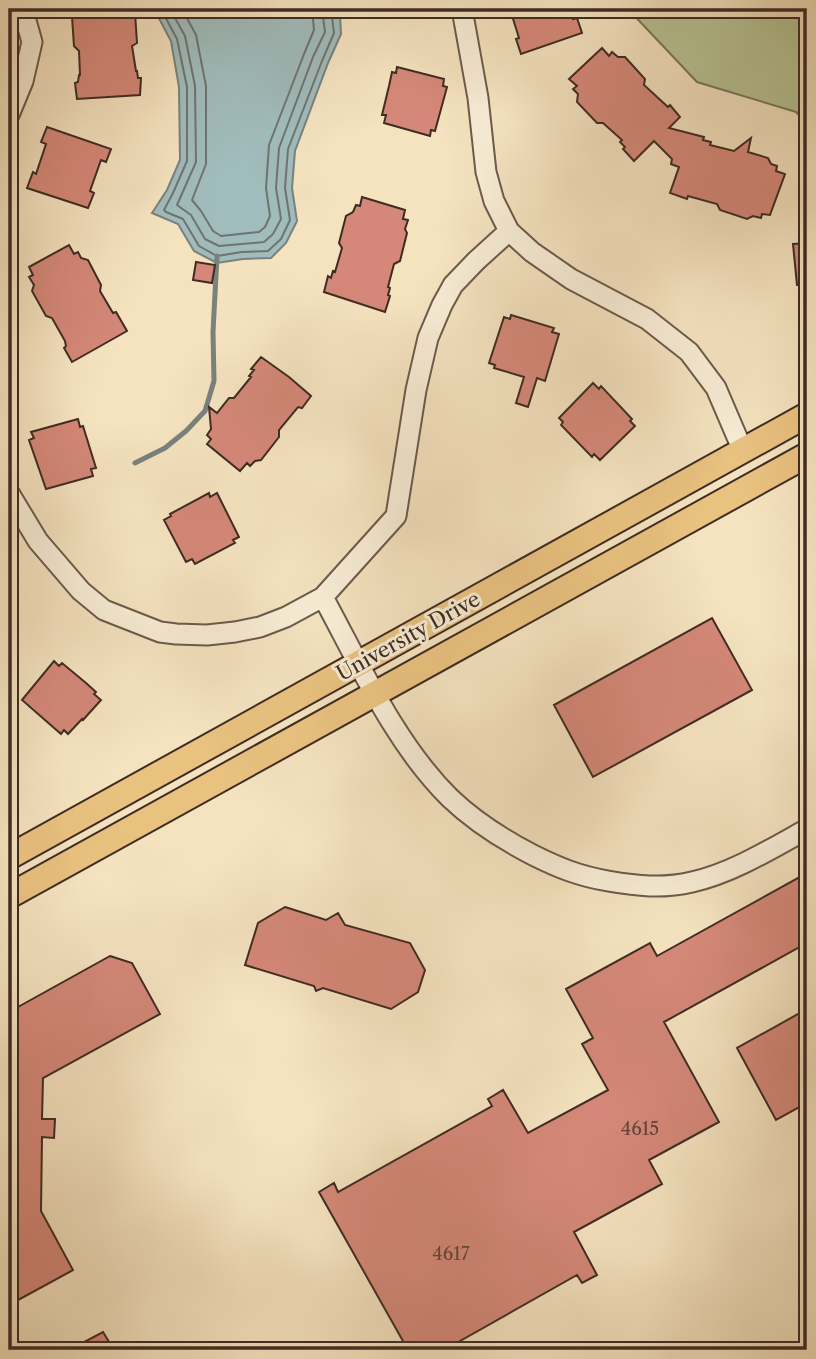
<svg xmlns="http://www.w3.org/2000/svg" width="816" height="1359" viewBox="0 0 816 1359" font-family="'Libre Caslon Text',serif">
	<style>
		.green { fill: #b8c495; stroke: #7b785c; stroke-width: 2 }
		.water { fill: #a0bcbc; stroke: #79827f; stroke-width: 2 }
		.lines { fill: none; stroke-linecap: round; stroke-linejoin: round }
		.shore { stroke: #6f7470; stroke-width: 2 }
		.stream { stroke: #79827f; stroke-width: 5 }
		.building { fill: #d58879; stroke: #3e2c23; stroke-width: 2 }
		.minor-casing { stroke: #6c5a4a; stroke-width: 23 }
		.major-casing { stroke: #3e2c23; stroke-width: 28 }
		.minor { stroke: #f8edd6; stroke-width: 19 }
		.major { stroke: #eac280; stroke-width: 24 }
		.labels { text-anchor: middle; dominant-baseline: central; stroke-width: 6; stroke-linejoin: round; paint-order: stroke }
		.number-label { font-size: 18px; fill: #644338 }
		.street-label { font-size: 21px; fill: #3e2c23; stroke: #f8edd6 }
	</style>
	<rect width="100%" height="100%" fill="#f5e3c0"/>
	<filter id="stains"><feTurbulence type="fractalNoise" baseFrequency=".00286" numOctaves="4"/><feColorMatrix values="0 0 0 0 .2 0 0 0 0 .09 0 0 0 0 .02 0 0 0 .5 -.17"/></filter>
	<radialGradient id="worn" r=".72"><stop offset=".6" stop-color="#630" stop-opacity="0"/><stop offset="1" stop-color="#630" stop-opacity=".3"/></radialGradient>
	<path class="green" d="M628,9H807V124L796,112L697,82Z"/>
	<path class="water" d="M154,9H337L340,15L341,34L328,63L295,151L292,188L297,221L286,243L271,258L243,259L217,263L194,251L178,224L152,213L167,190L180,160L179,87L171,41Z"/>
	<g class="lines">
		<path class="shore" d="M161,9L177,39L187,87V161L173,193L164,210L166,212L183,219L199,246L217,256L242,252L268,251L281,239L290,220L285,188L288,149L322,61L334,33L331,9
			M170,9L185,36L195,86L196,162L177,205L191,215L205,239L219,246L264,242L273,234L281,219L276,188L279,148L313,57L325,32L322,9
			M182,9L196,35L206,86V164L192,200L201,211L213,231L221,236L259,232L265,227L270,216L266,188L269,145L304,54L314,30L312,9"/>
		<path class="stream" d="M135,463L165,448L186,431L205,411L214,381L213,332L217,256"/>
	</g>
	<path class="building" d="M79,9H131L135,13L137,43L132,46L136,71H137L138,78H141L140,95L77,99L75,83L78,82L79,75H80L79,51L74,46L72,17Z
		M510,9H567L569,14L571,13L573,19L577,18L582,33L521,54L516,39L519,38Z
		M602,48L609,56L612,52L618,57H625L645,79L644,85L668,107L670,105L680,117L669,128L704,137L703,140L711,142L710,145L734,151L751,138L748,152L768,158L771,164L777,166L776,171L785,174L770,215L762,214L761,218L753,216L747,219L720,210L717,204L688,196L687,199L670,193L679,167L671,164L672,159L654,141L634,161L623,149L625,147L620,142L622,140L603,123H597L577,102L578,94L573,89L577,86L569,79Z
		M397,67L444,79L443,86L447,87L435,131L431,130L430,136L384,123L386,115H382L389,86L392,72L396,73Z
		M47,127L111,149L106,162L101,160L90,191L94,193L88,208L27,188L33,172L36,174L46,144L41,142Z
		M362,197L405,210L403,219L408,220L405,229L407,233L400,261L394,264L388,287L390,288L388,295L390,296L385,312L324,292L328,276L331,278L333,271L335,272L342,248L339,243L346,216L353,212L356,205L360,206Z
		M807,243V284L797,285L793,244Z
		M69,245L74,254L78,252L81,258L88,260L101,285L100,291L113,313L116,312L127,331L72,362L64,348L66,346L65,341L52,318L46,316L32,291L34,285L29,277L33,275L29,267Z
		M196,262L215,265L212,283L193,280Z
		M511,315L554,328L552,332L559,334L545,381L537,378L528,407L516,403L524,377L494,368L495,365L489,363L504,317L510,319Z
		M261,357L289,377L311,396L302,408L298,407L279,430V437L261,460L255,461L250,466L247,463L240,471L207,444L211,439L207,435L211,429L209,407L217,413L229,398H234L251,377L249,376L254,370L251,369Z
		M593,383L599,389L601,386L632,419L630,421L635,426L600,460L594,454L592,457L561,425L563,422L559,418Z
		M78,419L80,427L83,426L96,468L91,469L93,476L46,489L29,440L34,438L31,432Z
		M209,493L210,497L217,493L239,537L233,540L235,543L195,564L192,559L186,562L164,520L171,516L170,514Z
		M712,618L752,690L593,777L554,705Z
		M54,661L59,666L62,663L86,683L96,692L94,694L101,700L83,720L82,719L68,734L64,730L61,734L22,700Z
		M807,873V943L664,1022L719,1122L649,1160L662,1184L574,1232L597,1275L582,1283L577,1275L444,1350H408L319,1192L334,1183L338,1192L492,1106L488,1099L503,1090L528,1133L608,1090L582,1044L593,1038L566,989L650,943L657,956Z
		M285,907L326,920L338,913L345,925L410,943L425,970L418,992L391,1009L323,988L316,991L314,986L245,965L258,923Z
		M110,956L132,963L160,1014L43,1078L42,1119H55L54,1138L42,1137L41,1211L73,1270L9,1305V1012Z
		M807,1009V1103L776,1120L737,1048Z
		M103,1332L114,1350H69Z"/>
	<g class="lines">
		<defs>
			<path id="minor" d="M462,9L478,98L486,172L494,201L509,231L532,252L571,279L647,319L689,352L716,388L743,451
				M9,14L25,17L32,42L23,81L9,115
				M9,493L38,541L81,591L104,610L160,632L176,634L207,635L235,632L260,627L286,617L323,597L396,516L416,390L428,338L442,305L453,285L476,261L509,231
				M323,597C359,663 395,744 450,798C474,821 504,840 533,855C559,868 579,876 608,881C637,886 662,889 692,882C732,873 771,849 807,829"/>
			<path id="major" d="M9,857L807,415
				M9,896L807,455"/>
		</defs>
		<use href="#minor" class="minor-casing"/>
		<use href="#major" class="major-casing"/>
		<use href="#minor" class="minor"/>
		<use href="#major" class="major"/>
	</g>
	<g class="labels">
		<g class="number-label">
			<text x="640" y="1129">4615</text>
			<text x="451" y="1254">4617</text>
		</g>
		<g class="street-label">
			<text transform="translate(408 636) rotate(-29)">University Drive</text>
		</g>
	</g>
	<rect width="816" height="1359" fill="none" stroke="#f5e3c0" stroke-width="35"/>
	<rect x="10" y="10" width="795" height="1338" fill="none" stroke="#3e2c23" stroke-width="3.5"/>
	<rect x="18" y="18" width="781" height="1324" fill="none" stroke="#3e2c23" stroke-width="2"/>
	<rect width="100%" height="100%" filter="url(#stains)"/>
	<rect width="100%" height="100%" fill="url(#worn)"/>
</svg>
